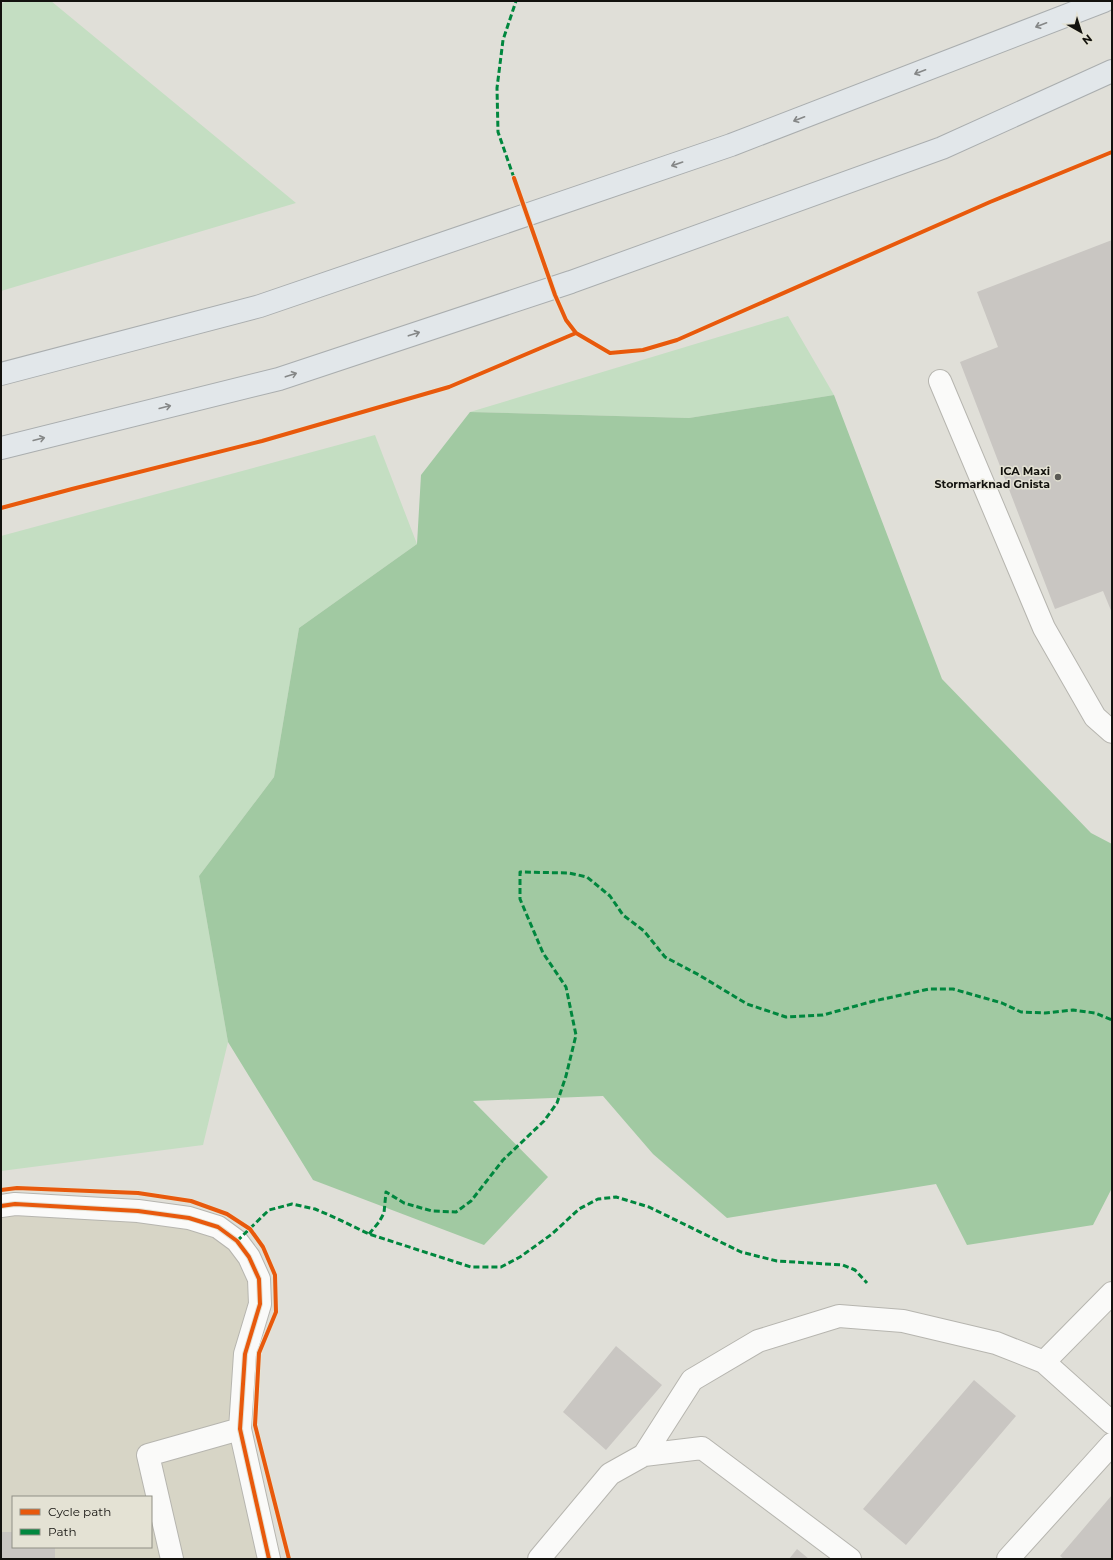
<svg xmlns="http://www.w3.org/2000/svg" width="1113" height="1560" viewBox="0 0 1113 1560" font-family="Montserrat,sans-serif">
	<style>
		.built { fill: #d7d5c6; fill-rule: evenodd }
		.green { fill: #c4dec2 }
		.forest { fill: #a1c9a2 }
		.building { fill: #c9c6c2 }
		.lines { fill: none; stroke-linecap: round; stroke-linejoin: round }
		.minor-casing { stroke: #b6b5af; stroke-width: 24 }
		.highway-casing { stroke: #aaaeaf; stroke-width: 24 }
		.minor { stroke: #fafaf9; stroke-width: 22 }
		.highway { stroke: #e2e7ea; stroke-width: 22 }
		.quiet { stroke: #00873e; stroke-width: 3; stroke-dasharray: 6 3; stroke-linecap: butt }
		.cycleway-casing { stroke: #e4e2d4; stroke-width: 6 }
		.cycleway { stroke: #e8590c; stroke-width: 4 }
		.oneway { stroke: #858787 }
		.poi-dot { fill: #5b5a55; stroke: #e4e2d4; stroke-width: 1.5 }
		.labels { text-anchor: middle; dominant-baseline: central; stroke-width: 3; stroke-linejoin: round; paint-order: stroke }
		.poi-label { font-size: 11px; font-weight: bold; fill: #13120e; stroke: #e4e2d4; text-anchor: end }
	</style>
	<rect width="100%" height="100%" fill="#e0dfd8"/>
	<path class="built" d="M1,1206L218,1227L259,1279L240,1429L269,1559H1ZM13,1497H151V1547H13Z"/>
	<path class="green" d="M7,1H51L296,203L1,291V4Z
		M788,316L834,395L689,418L470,412Z
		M375,435L417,544L299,628L274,777L199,876L228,1042L203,1145L1,1171V536Z"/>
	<path class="forest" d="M834,395L942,679L1091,833L1112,844V1188L1093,1225L967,1245L936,1184L727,1218L653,1154L603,1096L473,1101L548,1177L484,1245L313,1180L228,1042L199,876L274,777L299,628L417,544L421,475L470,412L689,418Z"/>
	<path class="building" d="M1112,240V613L1103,591L1055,609L960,362L998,347L977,292Z
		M616,1346L662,1385L606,1450L563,1412Z
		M974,1380L1016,1416L906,1545L863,1509Z
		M1112,1495V1559H1064L1060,1556Z
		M1,1532H13V1547H55V1559H1Z
		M797,1549L809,1559H789Z"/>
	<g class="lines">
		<defs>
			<path id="minor" d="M940,381L1044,628L1095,717L1112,732
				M1,1206L15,1204L138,1211L189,1218L218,1227L237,1241L249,1257L259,1279L260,1304L245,1354L240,1429L269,1559
				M1044,1362L1112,1293
				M644,1455L692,1380L758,1341L839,1316L903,1321L996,1343L1044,1362L1112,1423
				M172,1559L148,1455L240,1429
				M539,1559L610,1474L644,1455L702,1448L850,1559
				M1008,1559L1112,1444"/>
			<path id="highway" d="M1,374L260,306L731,145L1104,1
				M1,448L279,379L571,282L942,148L1112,71"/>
		</defs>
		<use href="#minor" class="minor-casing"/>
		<use href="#highway" class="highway-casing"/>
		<use href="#minor" class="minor"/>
		<use href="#highway" class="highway"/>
		<path class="quiet" d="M514,178L498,132L497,88L503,40L516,1
			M369,1234L379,1222L384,1213L386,1192L404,1203L432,1211L456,1212L471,1201L503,1160L544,1121L557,1103L566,1076L576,1035L566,987L543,953L520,899V872L569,873L587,877L610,896L623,915L644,931L665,957L699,975L747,1004L786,1017L823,1015L874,1001L929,989H953L1002,1003L1021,1012L1045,1013L1073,1010L1095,1013L1112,1020
			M237,1241L269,1210L292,1204L315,1209L338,1219L369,1234L471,1267H501L520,1257L552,1234L579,1209L598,1199L616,1197L649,1207L741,1252L777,1261L843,1265L855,1270L867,1283"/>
		<defs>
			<path id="cycleway" d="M514,178L555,295L566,320L576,333L610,353L643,350L677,340L990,202L1112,152
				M1,508L72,489L262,441L449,387L576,333
				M1,1190L17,1188L138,1193L191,1201L227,1214L250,1229L263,1247L275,1275L276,1312L259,1353L255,1425L289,1559
				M1,1206L15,1204L138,1211L189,1218L218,1227L237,1241L249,1257L259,1279L260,1304L245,1354L240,1429L269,1559"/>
		</defs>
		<use href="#cycleway" class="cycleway-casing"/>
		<use href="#cycleway" class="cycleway"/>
	</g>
	<defs><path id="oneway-shaft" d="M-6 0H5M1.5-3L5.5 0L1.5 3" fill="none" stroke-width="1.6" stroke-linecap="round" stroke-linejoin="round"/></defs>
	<g class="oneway">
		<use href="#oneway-shaft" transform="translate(1041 25) rotate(159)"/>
		<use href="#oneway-shaft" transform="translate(920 72) rotate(159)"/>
		<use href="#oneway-shaft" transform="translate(799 119) rotate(159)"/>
		<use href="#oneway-shaft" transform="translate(677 164) rotate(161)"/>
		<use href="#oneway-shaft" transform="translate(414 334) rotate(-18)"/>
		<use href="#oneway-shaft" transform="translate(291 375) rotate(-18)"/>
		<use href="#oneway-shaft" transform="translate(165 407) rotate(-14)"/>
		<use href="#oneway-shaft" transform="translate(39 439) rotate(-14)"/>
	</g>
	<circle class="poi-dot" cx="1058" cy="477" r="4"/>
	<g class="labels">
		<g class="poi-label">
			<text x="1050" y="471">ICA Maxi<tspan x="1050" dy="13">Stormarknad Gnista</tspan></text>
		</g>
	</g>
	<rect width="1113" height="1560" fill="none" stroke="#13120e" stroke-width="4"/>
	<rect x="12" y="1496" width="140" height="52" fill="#e4e2d4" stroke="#908f85"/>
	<rect x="20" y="1509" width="20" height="6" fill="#e8590c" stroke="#908f85"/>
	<text x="48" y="1516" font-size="12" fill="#13120e">Cycle path</text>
	<rect x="20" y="1529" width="20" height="6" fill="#00873e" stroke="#908f85"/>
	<text x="48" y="1536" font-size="12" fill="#13120e">Path</text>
	<g transform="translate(1081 32) rotate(141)" stroke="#e4e2d4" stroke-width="3" paint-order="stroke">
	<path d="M0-3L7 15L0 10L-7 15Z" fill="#13120e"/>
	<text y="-6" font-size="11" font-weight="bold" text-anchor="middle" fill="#13120e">N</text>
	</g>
</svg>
